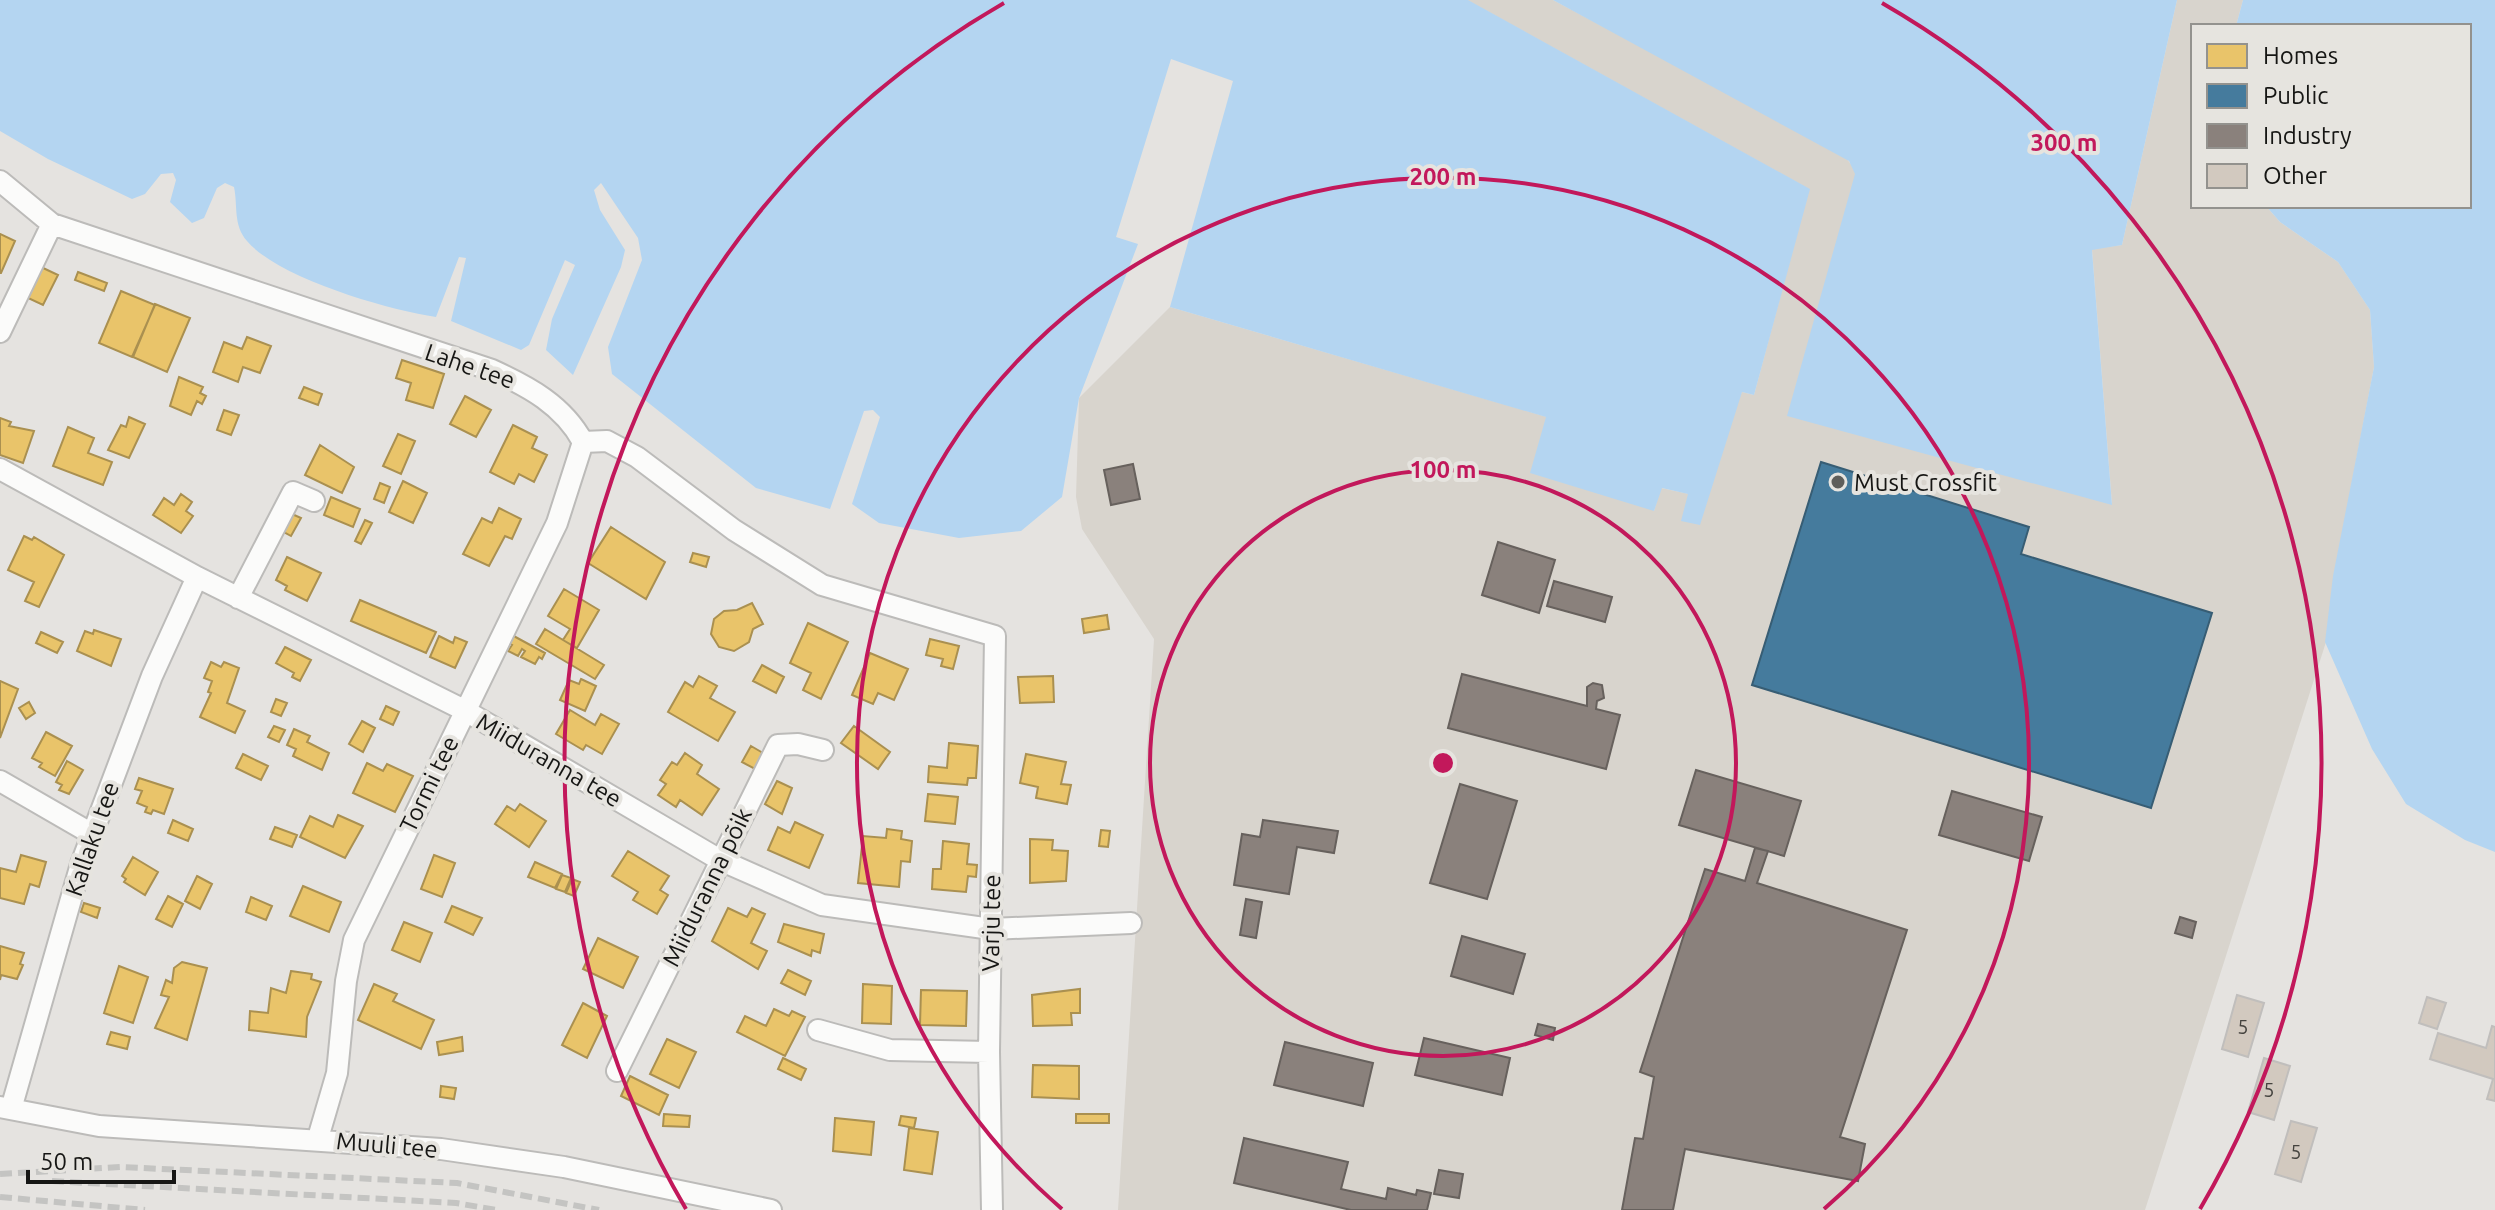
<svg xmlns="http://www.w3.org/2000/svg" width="2495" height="1210" viewBox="0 0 2495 1210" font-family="Ubuntu,sans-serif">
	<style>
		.built { fill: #d8d4cd }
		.water { fill: #b4d5f1 }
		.homes { fill: #e9c46a; stroke: #aa9050; stroke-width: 2 }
		.public { fill: #457b9d; stroke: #375d74; stroke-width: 2 }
		.industry { fill: #8a817c; stroke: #67615d; stroke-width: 2 }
		.building { fill: #d2c9bf; stroke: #c0bebc; stroke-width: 2 }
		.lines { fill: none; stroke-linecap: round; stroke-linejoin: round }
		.minor-casing { stroke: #bcbbb9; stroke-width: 24 }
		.minor { stroke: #fbfbfa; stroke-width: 20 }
		.rail { stroke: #c4c4c2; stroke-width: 6; stroke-dasharray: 12 6; stroke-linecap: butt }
		.ring { fill: none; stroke: #c2185b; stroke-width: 4 }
		.poi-dot { fill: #5e5e5b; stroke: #e6e4df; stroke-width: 3 }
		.labels { text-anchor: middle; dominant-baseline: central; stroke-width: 8; stroke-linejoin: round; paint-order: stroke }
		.number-label { font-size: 20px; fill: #45433f }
		.street-label { font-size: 24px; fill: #161614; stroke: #e6e4df }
		.poi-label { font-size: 24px; fill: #161614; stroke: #e6e4df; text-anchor: start }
		.centre { fill: #c2185b; stroke: #e6e4df; stroke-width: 4 }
		.ring-label { font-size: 24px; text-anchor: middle; font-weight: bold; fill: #c2185b; stroke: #e6e4df; stroke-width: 8; stroke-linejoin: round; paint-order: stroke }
	</style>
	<rect width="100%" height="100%" fill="#e5e3e0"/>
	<path class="built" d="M1467,0H1553L1843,154L2112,504L2092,249L2122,245L2177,0H2243L2236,26H2193V206H2266L2280,222L2338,262L2370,310L2374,367L2334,576L2326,642L2145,1210H1118L1154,639L1082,529L1076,497L1079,398L1170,307L1547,417L1654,511L1661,488L1689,494L1742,392L1754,395L1809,189Z"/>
	<path class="water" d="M0,0H1468L1810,189L1754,395L1742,392L1700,525L1681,521L1688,494L1662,488L1654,511L1530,473L1546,417L1170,307L1233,81L1171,59L1116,237L1138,244L1079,398L1062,497L1021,531L959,538L879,523L852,504L880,417L873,410L864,411L830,509L756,488L612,374L608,347L642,260L638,238L601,183L594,190L600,210L625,250L621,267L573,375L546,350L552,319L575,265L565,260L529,345L521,350L451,321L466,258L459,257L436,317C388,310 278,278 247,241C233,225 238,206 234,187L225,183L217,188L204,218L192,223L170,202L176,180L173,173L161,174L145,194L132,199L48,159L0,131Z
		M1553,0H2177L2122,245L2092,250L2112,505L1787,416L1855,174L1849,161Z
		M2243,0H2495V852L2465,840L2406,804L2372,749L2325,642L2333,576L2374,367L2370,310L2338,262L2280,222L2266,206H2469V26H2236Z"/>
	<path class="homes" d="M0,234L15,241L1,273H0Z
		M41,267L58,275L43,305L26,297Z
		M78,272L107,283L104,291L75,280Z
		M121,291L155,305L132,357L99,343Z
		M155,304L190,318L167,372L133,357Z
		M247,337L271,346L260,373L243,367L238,382L213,372L224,342L242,349Z
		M402,360L444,374L433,408L406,400L411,383L396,378Z
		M179,377L203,387L200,393L206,396L202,404L197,401L191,415L170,406Z
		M304,387L322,394L318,405L299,398Z
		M465,396L491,410L476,437L450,424Z
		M224,410L239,415L231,435L217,430Z
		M129,417L145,424L129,458L108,450L121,425L126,427Z
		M0,418L11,422L9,426L34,431L23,463L0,455Z
		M513,425L537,437L532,448L547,455L534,482L519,474L514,484L490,472Z
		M68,427L94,438L88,453L112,462L103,485L53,466Z
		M398,434L415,441L401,474L383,466Z
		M320,445L354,467L342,493L305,475Z
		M403,481L427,493L413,523L389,512Z
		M380,483L390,487L384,503L374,499Z
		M181,494L192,502L186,511L193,516L181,533L153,515L164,498L174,505Z
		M331,497L360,509L353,527L324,515Z
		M499,508L521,519L512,539L505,536L489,566L463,554L482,518L492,523Z
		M292,514L301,518L291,536L282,531Z
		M365,520L372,523L361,544L355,541Z
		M611,527L665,562L646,599L588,563Z
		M24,536L32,540L34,537L64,555L39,607L25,601L34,582L8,570Z
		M693,553L709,557L706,567L690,562Z
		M287,557L321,573L307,601L285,590L287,586L276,580Z
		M564,589L599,610L577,648L563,640L570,629L548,616Z
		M360,600L436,632L426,653L351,621Z
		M752,603L763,624L753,629L749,642L734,651L719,647L711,634L714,619L724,611L737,610Z
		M1107,615L1109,629L1084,633L1082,619Z
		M808,623L848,642L821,699L803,690L811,673L790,663Z
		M545,629L604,665L595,679L536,644Z
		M94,630L121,639L111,666L77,651L85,631L93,634Z
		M41,632L63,642L57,653L36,643Z
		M510,634L545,653L542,659L539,657L535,664L521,657L525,651L522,649L518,656L508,651L512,645L506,642Z
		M439,636L453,643L455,637L467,642L455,668L430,657Z
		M930,639L959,646L953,669L941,666L943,659L926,655Z
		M285,647L311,660L300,681L292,677L294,673L276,663Z
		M870,653L908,669L894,700L878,693L873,704L852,695Z
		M211,662L221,667L224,662L239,668L227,703L245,711L235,733L200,717L211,693L208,692L212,681L204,678Z
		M762,665L784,677L776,693L753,681Z
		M699,676L717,686L710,698L735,712L718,741L668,712L685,682L693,687Z
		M1053,676L1054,702L1020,703L1018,677Z
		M581,679L596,686L585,711L560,700L569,680L579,684Z
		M0,681L18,689L0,738Z
		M276,699L287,703L281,716L271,712Z
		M29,702L35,713L26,719L19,708Z
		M386,706L399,712L393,725L380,719Z
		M570,710L595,725L601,714L619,724L602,754L586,745L583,750L556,734Z
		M362,721L375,728L363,752L349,744Z
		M274,726L285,730L279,742L268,737Z
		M854,726L890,752L878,769L841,743Z
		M294,729L310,736L307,742L329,753L322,770L293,756L296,749L287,745Z
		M46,732L72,746L55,776L39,767L42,763L32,758Z
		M949,743L978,746L976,778H968L967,785L928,782L929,766L947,768Z
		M751,746L763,753L755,769L742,762Z
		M685,753L702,765L697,774L719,789L702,815L680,800L676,807L658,795L666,784L660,780L672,762L677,765Z
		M243,754L268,766L261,780L236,768Z
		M1026,754L1066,762L1061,784L1071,785L1067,804L1036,798L1038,787L1020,783Z
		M67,761L83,770L69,794L59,790L62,785L56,782Z
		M367,763L383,771L387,764L413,776L395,812L353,793Z
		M139,778L173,789L164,814L153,810L151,814L145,812L147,807L137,803L142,791L135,789Z
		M777,781L792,788L782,814L765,804Z
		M928,794L958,797L955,824L925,821Z
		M520,804L546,821L529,847L495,824L507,806L515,811Z
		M338,815L363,826L345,858L300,837L310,816L333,827Z
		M173,820L193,829L188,841L168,833Z
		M795,822L823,835L809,868L768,850L778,827L790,833Z
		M275,827L297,835L292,847L270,839Z
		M887,829L902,831L901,839L912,841L910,862L901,861L899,887L858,883L863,836L886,838Z
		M1101,830L1110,831L1108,847L1099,846Z
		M1030,839L1053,840L1052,850L1068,851L1066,881L1030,883Z
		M943,841L969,844L967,864L977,865L976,877L968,876L966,892L932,889L933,869H941Z
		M628,851L669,876L660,890L668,895L657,914L633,900L638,892L612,876Z
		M21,855L46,862L39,887L30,884L24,904L0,898V868L16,872Z
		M434,855L455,863L442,897L421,889Z
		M133,857L158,872L145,895L124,882L126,879L122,876Z
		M535,862L562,874L555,888L528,877Z
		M562,875L571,878L565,892L556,889Z
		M197,876L212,884L200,909L185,901Z
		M572,879L580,882L574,896L566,893Z
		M303,886L341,902L329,932L290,916Z
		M168,896L183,904L172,927L156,919Z
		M251,897L272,906L266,920L246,912Z
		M84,903L100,908L97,918L81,912Z
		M452,906L482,918L473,935L445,922Z
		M728,908L747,917L752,908L765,914L751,943L767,951L758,969L712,941Z
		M404,922L432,933L420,962L392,950Z
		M784,924L824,934L820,953L812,950L811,956L778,942Z
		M598,938L638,957L623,988L583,969Z
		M0,946L24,953L20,964L23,965L17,979L1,975L0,980Z
		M182,962L207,968L187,1040L155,1028L169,997L161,995L166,980L172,983L174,968Z
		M119,966L148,977L133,1023L104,1013Z
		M788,970L811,981L805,995L781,983Z
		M291,971L312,974L311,979L321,982L307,1017L306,1037L249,1030L250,1011L268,1013L271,988L286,993Z
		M374,984L397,994L393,1001L434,1020L421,1049L358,1020Z
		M863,984L892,986L891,1024L862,1023Z
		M1080,989V1013H1071L1072,1025L1033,1026L1032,995Z
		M921,990L967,991L966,1026L920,1025Z
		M583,1003L607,1016L587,1058L562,1045Z
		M774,1009L789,1016L792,1011L805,1017L785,1056L737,1032L745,1016L766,1026Z
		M111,1032L130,1037L127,1049L107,1044Z
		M462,1037L463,1051L439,1055L437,1042Z
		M667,1039L696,1052L679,1088L650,1074Z
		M783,1058L806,1069L801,1080L778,1069Z
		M1033,1065L1079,1066V1099L1032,1097Z
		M630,1076L668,1095L659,1115L621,1096Z
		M441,1086L456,1088L454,1099L440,1097Z
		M664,1114L690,1116L689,1127L663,1126Z
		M1076,1114H1109V1123H1076Z
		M901,1116L916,1118L914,1128L899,1125Z
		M835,1118L874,1122L871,1155L833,1151Z
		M909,1128L938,1132L932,1174L904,1170Z"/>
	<path class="public" d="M1821,462L2029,527L2021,554L2212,613L2151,808L1752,685Z"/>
	<path class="industry" d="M1133,464L1140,499L1111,505L1104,470Z
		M1498,542L1555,560L1539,613L1482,595Z
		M1554,581L1612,597L1605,622L1547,606Z
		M1462,674L1587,706V687L1593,683L1602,685L1604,698L1597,701L1596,709L1620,715L1606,769L1448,728Z
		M1696,770L1801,801L1784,856L1679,825Z
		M1460,784L1517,801L1487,899L1430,883Z
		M1952,791L2042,817L2029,861L1939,835Z
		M1263,820L1338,831L1334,853L1297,847L1289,894L1234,885L1242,834L1260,837Z
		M1755,848L1768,851L1757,883L1907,930L1840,1137L1865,1144L1858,1181L1685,1149L1673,1210H1622L1635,1138L1643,1139L1654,1077L1640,1072L1705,869L1745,881Z
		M1246,899L1262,902L1256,938L1240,935Z
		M2180,917L2196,922L2192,938L2175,933Z
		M1462,936L1525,954L1513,994L1451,976Z
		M1538,1024L1555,1028L1553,1040L1535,1035Z
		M1424,1038L1510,1058L1502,1095L1415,1075Z
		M1285,1042L1373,1063L1363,1106L1274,1085Z
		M1244,1138L1348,1162L1341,1189L1386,1199L1388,1188L1416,1195L1417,1190L1431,1193L1427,1210H1351L1234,1183Z
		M1439,1170L1463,1174L1459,1198L1434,1194Z"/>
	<path class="building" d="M2237,995L2264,1003L2248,1057L2222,1049Z
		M2427,997L2446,1003L2437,1029L2419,1023Z
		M2492,1026L2495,1027V1101L2487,1099L2493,1079L2430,1059L2438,1033L2486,1048Z
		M2264,1058L2290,1066L2274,1120L2248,1112Z
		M2291,1121L2317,1128L2301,1182L2275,1174Z"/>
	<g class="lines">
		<defs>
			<path id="minor" d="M0,181L52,224L492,370C529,387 563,405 583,442L607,441L637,457L734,530L822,585L995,636L989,1052L992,1210
				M0,332L52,224
				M0,469L197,577L464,710L720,860L822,905L991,929L1131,923
				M238,598L293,492L314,501
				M0,781L92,834
				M818,1030L890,1050L989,1052
				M617,1071L778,745L798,744L823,750
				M0,1107L99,1126L441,1149L564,1167L771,1210
				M11,1109L81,864L152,676L197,577
				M318,1138L337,1073L346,981L354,940L557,523L583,442"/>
		</defs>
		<use href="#minor" class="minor-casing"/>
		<use href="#minor" class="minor"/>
		<path class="rail" d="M0,1174L121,1167L457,1183L599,1210
			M52,1181L456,1203L497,1210
			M0,1197L145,1210"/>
	</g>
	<g class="ring">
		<circle cx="1443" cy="763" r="293"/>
		<path d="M1062 1209A586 586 0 1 1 1824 1209"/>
		<path d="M686 1209A878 878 0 0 1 1004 3M1882 3A878 878 0 0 1 2200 1209"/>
	</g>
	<circle class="poi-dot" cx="1838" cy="482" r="8"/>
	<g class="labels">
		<g class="number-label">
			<text x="2243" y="1026">5</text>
			<text x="2269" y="1089">5</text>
			<text x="2296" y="1151">5</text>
		</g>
		<g class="street-label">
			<text transform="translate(470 366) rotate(19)">Lahe tee</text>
			<text transform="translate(549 760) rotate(30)">Miiduranna tee</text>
			<text transform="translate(429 784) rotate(-64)">Tormi tee</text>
			<text transform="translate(92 839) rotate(-71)">Kallaku tee</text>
			<text transform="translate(707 887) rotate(-64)">Miiduranna põik</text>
			<text transform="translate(991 923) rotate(-89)">Varju tee</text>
			<text transform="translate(387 1145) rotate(5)">Muuli tee</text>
		</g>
		<g class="poi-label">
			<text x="1854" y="482">Must Crossfit</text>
		</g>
	</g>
	<circle cx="1443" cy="763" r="12" class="centre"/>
	<g class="ring-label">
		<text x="2064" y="151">300 m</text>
		<text x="1443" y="185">200 m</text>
		<text x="1443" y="478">100 m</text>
	</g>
	<rect x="2191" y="24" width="280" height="184" fill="#e6e4df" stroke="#93928e" stroke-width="2"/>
	<rect x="2207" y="44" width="40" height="24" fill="#e9c46a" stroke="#93928e" stroke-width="2"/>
	<text x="2263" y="64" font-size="24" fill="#161614">Homes</text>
	<rect x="2207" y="84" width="40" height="24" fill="#457b9d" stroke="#93928e" stroke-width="2"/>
	<text x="2263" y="104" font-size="24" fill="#161614">Public</text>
	<rect x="2207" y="124" width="40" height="24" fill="#8a817c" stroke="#93928e" stroke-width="2"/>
	<text x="2263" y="144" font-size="24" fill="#161614">Industry</text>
	<rect x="2207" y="164" width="40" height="24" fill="#d2c9bf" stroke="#93928e" stroke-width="2"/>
	<text x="2263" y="184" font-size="24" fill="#161614">Other</text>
	<path d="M28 1170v12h146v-12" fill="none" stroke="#161614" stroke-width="4"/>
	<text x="40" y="1170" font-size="24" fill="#161614" stroke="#e6e4df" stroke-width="6" paint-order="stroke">50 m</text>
</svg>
